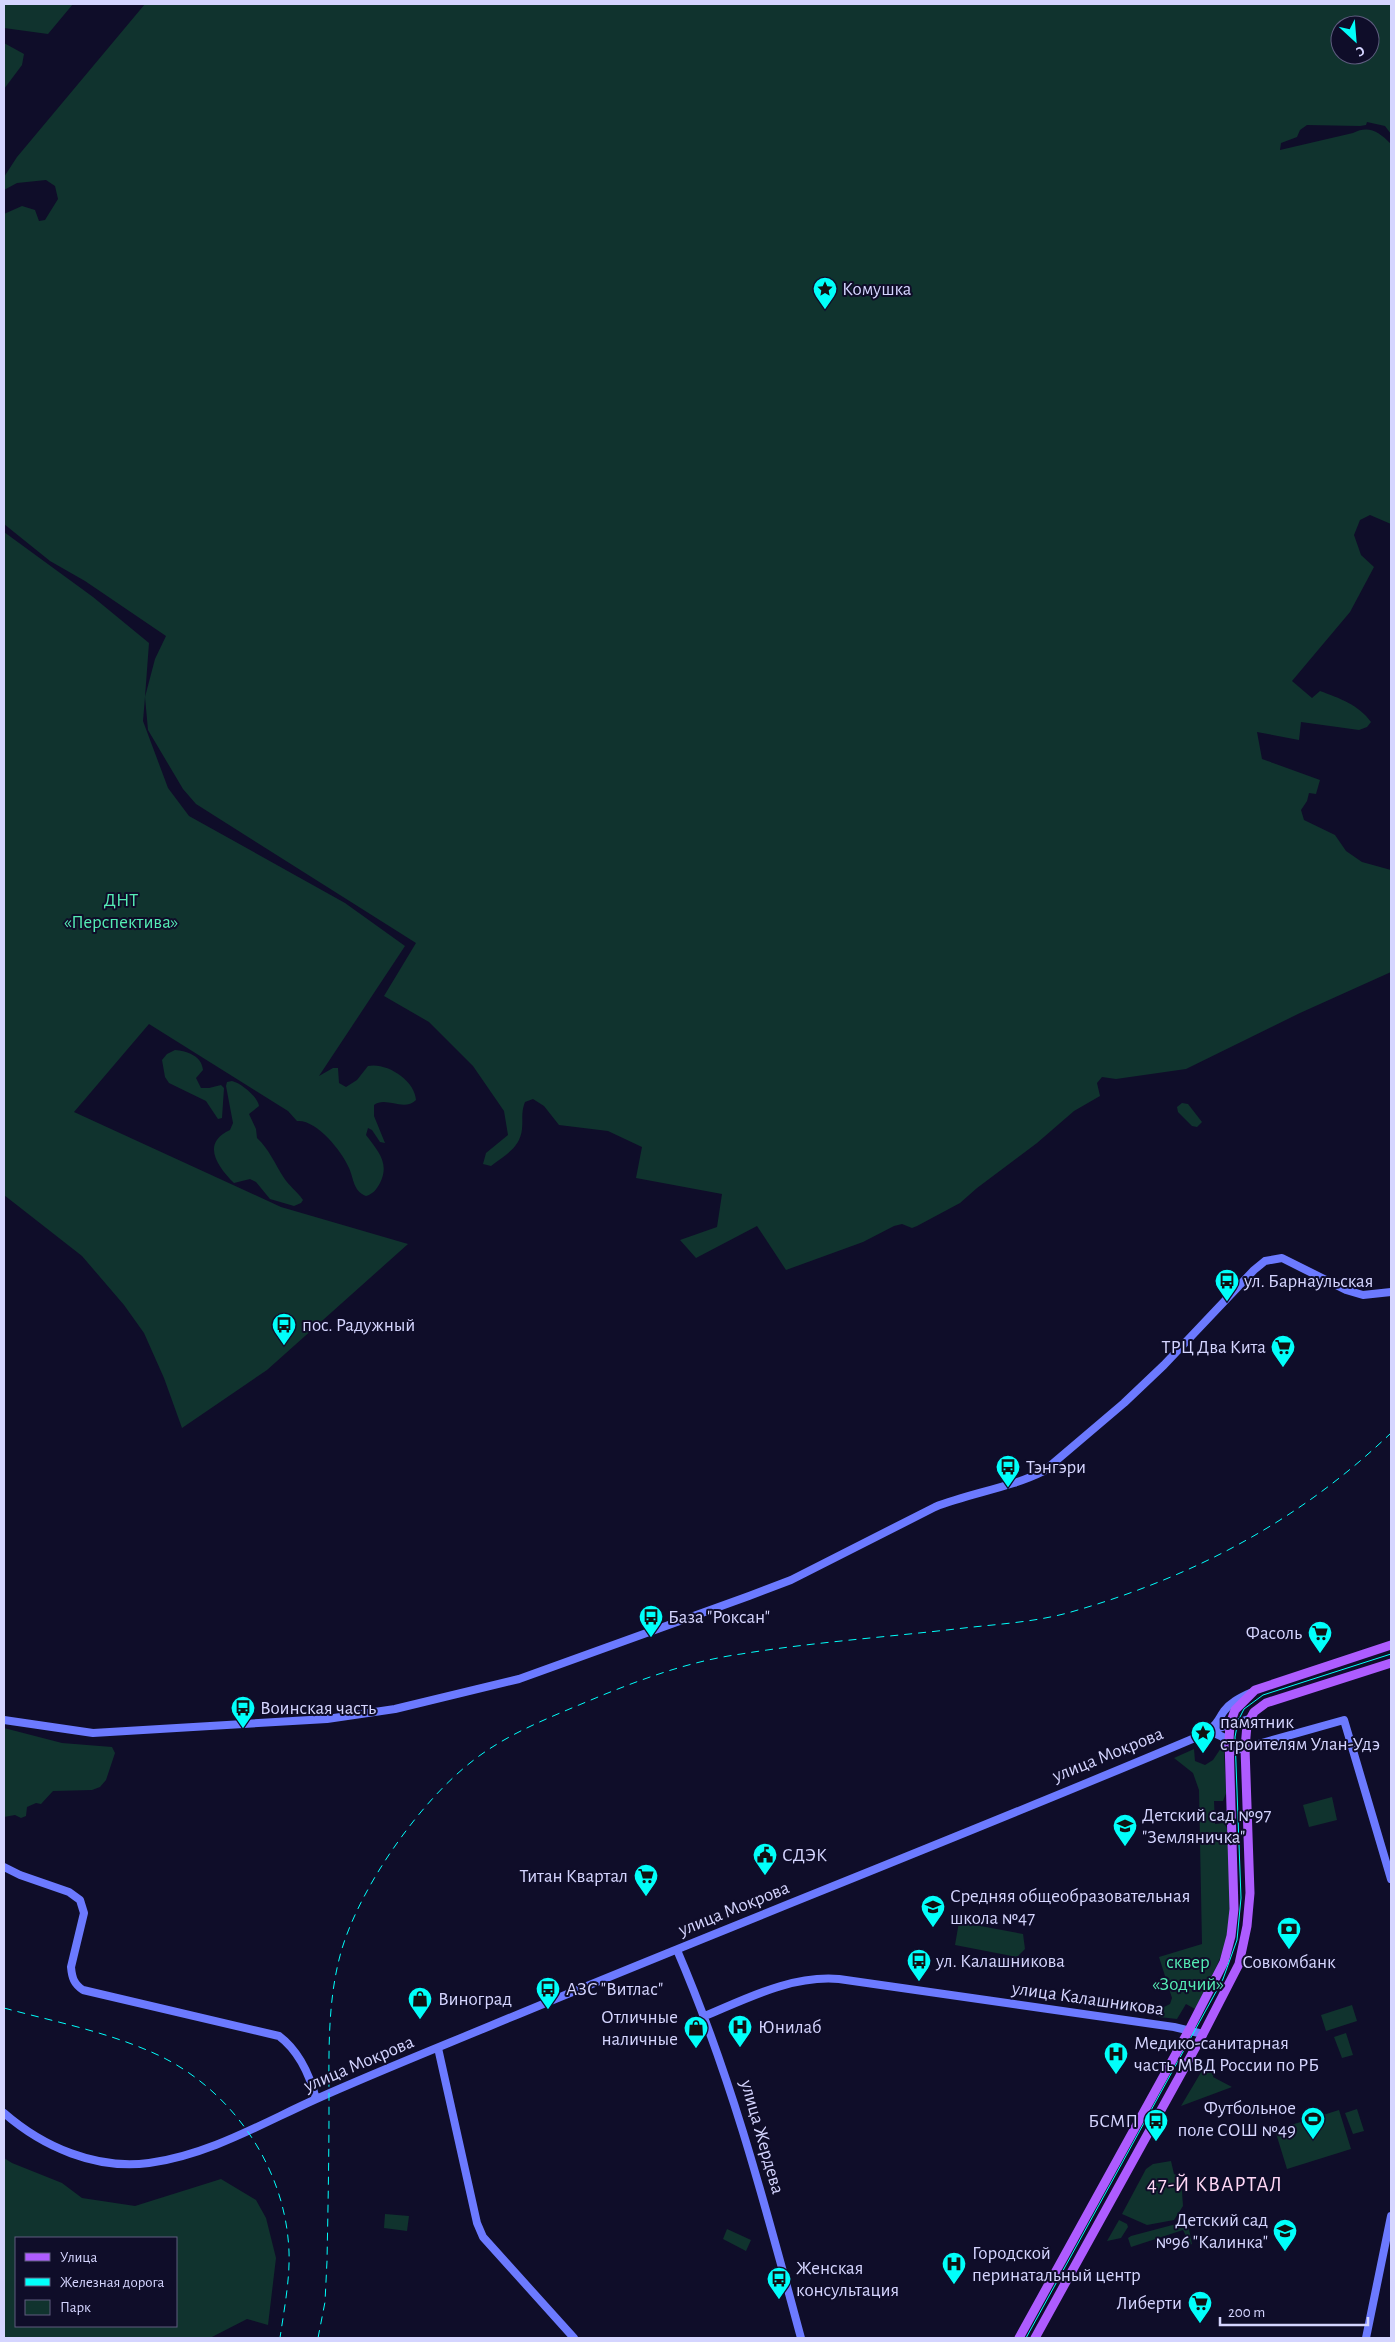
<svg xmlns="http://www.w3.org/2000/svg" width="1395" height="2342" viewBox="0 0 1395 2342" font-family="'Alegreya Sans',sans-serif">
	<style>
		.green { fill: #10332e; fill-rule: evenodd }
		.lines { fill: none; stroke-linecap: round; stroke-linejoin: round }
		.secondary { stroke: #6c7aff; stroke-width: 8 }
		.primary { stroke: #ae5cff; stroke-width: 9 }
		.tram { stroke: #01fffa; stroke-width: 1 }
		.rail { stroke: #01fffa; stroke-width: 1; stroke-dasharray: 8 6; stroke-linecap: butt }
		.labels { text-anchor: middle; dominant-baseline: central; stroke-width: 4; stroke-linejoin: round; paint-order: stroke }
		.poi-label { font-size: 19px; fill: #d5d5ff; stroke: #0f0d29; text-anchor: start }
		.park-label { font-size: 19px; fill: #54ecb4; stroke: #0f0d29 }
		.street-label { font-size: 19px; fill: #d5d5ff; stroke: #0f0d29 }
		.quarter-label { font-size: 21px; letter-spacing: 1px; fill: #ffd7f5; stroke: #0f0d29 }
	</style>
	<rect width="100%" height="100%" fill="#0f0d29"/>
	<path class="green" d="M4,4H73L48,34L4,28Z
		M145,4H1391V134L1385,126L1367,122L1366,125L1360,126L1307,125L1300,130L1297,137L1281,143L1280,150L1353,133C1369,125 1379,132 1391,144V524L1370,515L1360,520L1354,535L1361,555L1374,567L1350,612L1292,681L1312,698L1320,691C1339,698 1359,705 1371,722L1367,727L1359,730L1301,722L1299,740L1257,732L1262,759L1320,780L1316,794L1309,793L1307,801L1301,810L1304,820L1335,835L1346,851L1362,862L1391,870V972L1300,1013L1186,1069L1116,1079L1102,1077L1097,1083L1100,1096L1074,1111L1037,1143L977,1188L960,1203L917,1226L912,1228L902,1224L894,1226L863,1242L786,1270L757,1226L696,1258L680,1240L717,1227L722,1194L636,1178L642,1147L608,1131L559,1125L544,1106L533,1099L525,1102C521,1112 523,1119 522,1129C520,1148 505,1155 491,1166L483,1164L486,1153L508,1135L504,1111L473,1066L429,1022L384,996L416,943L196,804L183,789L148,730L145,697L143,721L168,788L189,816L345,903L405,946L319,1076L333,1068H338L339,1083L346,1087L357,1080L368,1066C386,1062 415,1080 416,1100C404,1112 386,1096 374,1105V1116L385,1143L380,1142L372,1130L368,1128L366,1135C378,1151 390,1163 380,1183C376,1190 373,1194 366,1196C353,1191 354,1179 349,1168C342,1151 316,1119 297,1121L288,1111L149,1024L74,1112L281,1207L408,1244L267,1370L182,1428L164,1378L144,1333L124,1305L82,1256L4,1195V532L93,597L149,643L145,697L155,659L166,636L85,581L50,561L4,524V214L22,206L35,210L39,221L45,220L58,199L55,186L46,180L17,183L4,190V177L17,157ZM1340,25H1370V55H1340Z
		M4,43L24,54L22,65L4,89Z
		M175,1050C187,1051 202,1056 203,1070L196,1078L201,1088H209L221,1085L224,1088L222,1118L218,1119L206,1101L169,1083L165,1077L162,1060L167,1054Z
		M232,1081C241,1083 258,1097 259,1106L249,1114L256,1129L257,1138C269,1149 275,1164 284,1178C289,1186 297,1191 303,1200L301,1203L294,1206L270,1199L256,1182L250,1179L234,1183C217,1166 201,1143 230,1130L233,1123L226,1086L227,1082Z
		M1182,1103L1188,1104L1202,1122L1197,1127L1192,1126L1178,1112L1177,1107Z
		M4,1728L62,1743L112,1747L115,1753L106,1780L100,1787L92,1790L53,1791L41,1804L36,1803L27,1807L26,1816L21,1818L15,1815L4,1817Z
		M1221,1748L1224,1752L1226,1793L1223,1801H1214L1215,1824L1224,1823L1228,1830C1229,1861 1234,1895 1229,1927C1224,1956 1209,1983 1195,2009L1186,2004L1177,2019L1159,2017L1156,2011L1170,2004L1172,1998L1159,1957L1202,1944L1199,1790L1193,1773L1174,1758L1194,1749L1195,1761L1205,1765L1213,1760Z
		M1332,1797L1337,1820L1309,1827L1303,1805Z
		M959,1922L1023,1934L1025,1949L1017,1957L955,1945Z
		M1352,2005L1357,2021L1326,2031L1321,2015Z
		M1346,2033L1353,2055L1342,2058L1334,2037Z
		M1203,2069L1214,2074L1213,2077L1232,2087L1181,2106Z
		M1357,2109L1364,2131L1353,2134L1345,2113Z
		M1339,2110L1351,2149L1287,2169L1275,2130Z
		M4,2158L12,2163L62,2183L82,2198L135,2206L221,2179L256,2200L266,2218L276,2258L268,2325L247,2319L210,2338H4ZM16,2238H176V2326H16Z
		M1171,2161L1174,2174L1181,2177L1183,2206L1174,2220L1147,2225L1122,2214L1146,2169L1153,2164Z
		M385,2214L409,2216L407,2231L384,2228Z
		M1119,2220L1127,2224L1128,2227L1121,2238L1107,2241Z
		M1180,2223L1189,2229L1192,2244L1184,2247L1182,2245L1189,2242L1183,2230L1131,2247L1128,2238L1131,2236Z
		M727,2229L751,2240L746,2251L723,2239Z"/>
	<g class="lines">
		<path class="secondary" d="M4,1720L93,1733L327,1719L395,1709L519,1679L749,1596L791,1580L935,1507C970,1493 1010,1488 1044,1471L1124,1403L1164,1365L1254,1270L1265,1261L1282,1258L1346,1290L1363,1295L1391,1292
			M1212,1727C1218,1723 1219,1718 1224,1711C1231,1702 1240,1698 1250,1693
			M1209,1734L1214,1733L1223,1737L1230,1752L1344,1720L1391,1879
			M4,1867L20,1875L69,1892L80,1900L84,1913L71,1967C72,1978 74,1984 83,1990L279,2036C299,2051 310,2076 316,2099
			M677,1950C732,2078 765,2205 801,2338
			M705,2016C748,1998 792,1975 839,1979L1174,2027L1203,2034
			M438,2048L477,2223L483,2237L574,2338
			M4,2113C43,2147 96,2170 149,2163C208,2155 261,2124 314,2100C372,2074 432,2050 490,2026C732,1925 976,1831 1216,1729L1249,1719
			M1366,2338L1391,2216"/>
		<path class="primary" d="M1019,2338L1189,2030L1224,1962L1231,1936L1234,1909L1229,1740L1230,1724L1235,1710L1255,1690L1391,1645
			M1035,2338L1203,2034L1239,1964L1247,1926L1250,1893L1245,1748L1247,1725L1254,1712L1266,1703L1391,1663"/>
		<path class="tram" d="M1026,2338L1223,1979L1237,1940L1241,1898L1235,1737L1238,1721L1244,1709L1263,1695L1391,1654"/>
		<path class="rail" d="M4,2008C52,2021 103,2031 149,2051C228,2084 286,2165 289,2252C290,2280 284,2310 280,2338
			M318,2338L325,2302L327,2261C328,2209 329,2158 329,2106C329,2055 327,2002 341,1952C359,1889 418,1804 470,1763C502,1737 541,1721 579,1705C631,1683 684,1662 741,1654C814,1642 889,1637 964,1628C999,1624 1036,1622 1071,1612C1193,1577 1299,1521 1391,1433"/>
	</g>
	<defs>
		<symbol id="sight-pin" viewBox="-11 -11 22 30"><path d="M0 17L-7.5 6A9.5 9.5 0 1 1 7.5 6Z" fill="#01fffa" stroke="#0f0d29"/><path d="M0-6L1.8-2.2L6-1.7L2.9 1.2L3.7 5.4L0 3.3L-3.7 5.4L-2.9 1.2L-6-1.7L-1.8-2.2Z" fill="#111"/></symbol>
		<symbol id="bus-pin" viewBox="-11 -11 22 30"><path d="M0 17L-7.5 6A9.5 9.5 0 1 1 7.5 6Z" fill="#01fffa" stroke="#0f0d29"/><path d="M-5-6H5V4H4V6H2V4H-2V6H-4V4H-5ZM-3.5-4V0h7V-4ZM-3.5 1.2v1.5H-2V1.2ZM2 1.2v1.5H3.5V1.2Z" fill="#111"/></symbol>
		<symbol id="supermarket-pin" viewBox="-11 -11 22 30"><path d="M0 17L-7.5 6A9.5 9.5 0 1 1 7.5 6Z" fill="#01fffa" stroke="#0f0d29"/><path d="M-6-5.5h2.5l.6 2H6L4.5 2H-2.5L-4.4-4H-6ZM-1.5 3.2a1.3 1.3 0 1 0 .1 0ZM3 3.2a1.3 1.3 0 1 0 .1 0Z" fill="#111"/></symbol>
		<symbol id="school-pin" viewBox="-11 -11 22 30"><path d="M0 17L-7.5 6A9.5 9.5 0 1 1 7.5 6Z" fill="#01fffa" stroke="#0f0d29"/><path d="M0-5L7-2L0 1L-7-2ZM-4 1L0 2.5L4 1V4Q0 6-4 4Z" fill="#111"/></symbol>
		<symbol id="civic-pin" viewBox="-11 -11 22 30"><path d="M0 17L-7.5 6A9.5 9.5 0 1 1 7.5 6Z" fill="#01fffa" stroke="#0f0d29"/><path d="M-.6-6.5H3V-4.5H.6V-3L4-1V1h2V6H-6V1h2V-1L-.6-3ZM-1.2 2.5V6h2.4V2.5Z" fill="#111"/></symbol>
		<symbol id="bank-pin" viewBox="-11 -11 22 30"><path d="M0 17L-7.5 6A9.5 9.5 0 1 1 7.5 6Z" fill="#01fffa" stroke="#0f0d29"/><path d="M-6-4H6V4H-6ZM0-2.3a2.3 2.3 0 1 0 0 4.6a2.3 2.3 0 1 0 0-4.6Z" fill="#111"/></symbol>
		<symbol id="shop-pin" viewBox="-11 -11 22 30"><path d="M0 17L-7.5 6A9.5 9.5 0 1 1 7.5 6Z" fill="#01fffa" stroke="#0f0d29"/><path d="M-5-2.5h2.3a2.7 3.5 0 0 1 5.4 0H5L5.5 6h-11ZM-1.5-2.5h3a1.5 2.3 0 0 0-3 0Z" fill="#111"/></symbol>
		<symbol id="hospital-pin" viewBox="-11 -11 22 30"><path d="M0 17L-7.5 6A9.5 9.5 0 1 1 7.5 6Z" fill="#01fffa" stroke="#0f0d29"/><path d="M-5-5h3v3.5h4V-5h3V5h-3V1.5h-4V5h-3Z" fill="#111"/></symbol>
		<symbol id="stadium-pin" viewBox="-11 -11 22 30"><path d="M0 17L-7.5 6A9.5 9.5 0 1 1 7.5 6Z" fill="#01fffa" stroke="#0f0d29"/><path d="M0-5a6.5 5 0 1 0 0 10a6.5 5 0 1 0 0-10ZM-3.5-1.8h7v3.6h-7Z" fill="#111"/></symbol>
	</defs>
	<g fill-rule="evenodd">
		<use href="#sight-pin" x="811" y="275" width="28" height="38"/>
		<use href="#bus-pin" x="1213" y="1267" width="28" height="38"/>
		<use href="#bus-pin" x="270" y="1311" width="28" height="38"/>
		<use href="#supermarket-pin" x="1269" y="1333" width="28" height="38"/>
		<use href="#bus-pin" x="994" y="1453" width="28" height="38"/>
		<use href="#bus-pin" x="637" y="1603" width="28" height="38"/>
		<use href="#supermarket-pin" x="1306" y="1619" width="28" height="38"/>
		<use href="#bus-pin" x="229" y="1694" width="28" height="38"/>
		<use href="#sight-pin" x="1189" y="1719" width="28" height="38"/>
		<use href="#school-pin" x="1111" y="1812" width="28" height="38"/>
		<use href="#civic-pin" x="751" y="1841" width="28" height="38"/>
		<use href="#supermarket-pin" x="632" y="1862" width="28" height="38"/>
		<use href="#school-pin" x="919" y="1893" width="28" height="38"/>
		<use href="#bank-pin" x="1275" y="1915" width="28" height="38"/>
		<use href="#bus-pin" x="905" y="1947" width="28" height="38"/>
		<use href="#bus-pin" x="534" y="1975" width="28" height="38"/>
		<use href="#shop-pin" x="406" y="1985" width="28" height="38"/>
		<use href="#hospital-pin" x="726" y="2013" width="28" height="38"/>
		<use href="#shop-pin" x="682" y="2014" width="28" height="38"/>
		<use href="#hospital-pin" x="1102" y="2040" width="28" height="38"/>
		<use href="#stadium-pin" x="1299" y="2105" width="28" height="38"/>
		<use href="#bus-pin" x="1142" y="2107" width="28" height="38"/>
		<use href="#school-pin" x="1271" y="2217" width="28" height="38"/>
		<use href="#hospital-pin" x="940" y="2250" width="28" height="38"/>
		<use href="#bus-pin" x="765" y="2265" width="28" height="38"/>
		<use href="#supermarket-pin" x="1186" y="2289" width="28" height="38"/>
	</g>
	<g class="labels">
		<g class="poi-label">
			<text x="842" y="289">Комушка</text>
			<text x="1244" y="1281">ул. Барнаульская</text>
			<text x="302" y="1325">пос. Радужный</text>
			<text x="1266" y="1347" text-anchor="end">ТРЦ Два Кита</text>
			<text x="1026" y="1467">Тэнгэри</text>
			<text x="668" y="1617">База "Роксан"</text>
			<text x="1302" y="1633" text-anchor="end">Фасоль</text>
			<text x="260" y="1708">Воинская часть</text>
			<text x="1220" y="1722">памятник<tspan x="1220" dy="22">строителям Улан-Удэ</tspan></text>
			<text x="1142" y="1815">Детский сад №97<tspan x="1142" dy="22">"Земляничка"</tspan></text>
			<text x="782" y="1855">СДЭК</text>
			<text x="628" y="1876" text-anchor="end">Титан Квартал</text>
			<text x="950" y="1896">Средняя общеобразовательная<tspan x="950" dy="22">школа №47</tspan></text>
			<text x="936" y="1961">ул. Калашникова</text>
			<text x="1289" y="1962" text-anchor="middle">Совкомбанк</text>
			<text x="566" y="1989">АЗС "Витлас"</text>
			<text x="438" y="1999">Виноград</text>
			<text x="678" y="2017" text-anchor="end">Отличные<tspan x="678" dy="22">наличные</tspan></text>
			<text x="758" y="2027">Юнилаб</text>
			<text x="1134" y="2043">Медико-санитарная<tspan x="1134" dy="22">часть МВД России по РБ</tspan></text>
			<text x="1296" y="2108" text-anchor="end">Футбольное<tspan x="1296" dy="22">поле СОШ №49</tspan></text>
			<text x="1138" y="2121" text-anchor="end">БСМП</text>
			<text x="1268" y="2220" text-anchor="end">Детский сад<tspan x="1268" dy="22">№96 "Калинка"</tspan></text>
			<text x="972" y="2253">Городской<tspan x="972" dy="22">перинатальный центр</tspan></text>
			<text x="796" y="2268">Женская<tspan x="796" dy="22">консультация</tspan></text>
			<text x="1182" y="2303" text-anchor="end">Либерти</text>
		</g>
		<g class="park-label">
			<text x="121" y="900">ДНТ<tspan x="121" dy="22">«Перспектива»</tspan></text>
			<text x="1188" y="1962">сквер<tspan x="1188" dy="22">«Зодчий»</tspan></text>
		</g>
		<g class="street-label">
			<text transform="translate(1108 1755) rotate(-22)">улица Мокрова</text>
			<text transform="translate(734 1909) rotate(-22)">улица Мокрова</text>
			<text transform="translate(1088 1999) rotate(8)">улица Калашникова</text>
			<text transform="translate(359 2064) rotate(-23)">улица Мокрова</text>
			<text transform="translate(762 2137) rotate(74)">улица Жердева</text>
		</g>
		<g class="quarter-label">
			<text x="1215" y="2184">47-Й КВАРТАЛ</text>
		</g>
	</g>
	<rect width="1395" height="2342" fill="none" stroke="#d5d5ff" stroke-width="10"/>
	<rect x="15" y="2237" width="162" height="90" fill="#0f0d29" stroke="#5e5d7f"/>
	<rect x="25" y="2253" width="25" height="8" fill="#ae5cff" stroke="#5e5d7f"/>
	<text x="60" y="2262" font-size="15" fill="#d5d5ff">Улица</text>
	<rect x="25" y="2278" width="25" height="8" fill="#01fffa" stroke="#5e5d7f"/>
	<text x="60" y="2287" font-size="15" fill="#d5d5ff">Железная дорога</text>
	<rect x="25" y="2300" width="25" height="15" fill="#10332e" stroke="#5e5d7f"/>
	<text x="60" y="2312" font-size="15" fill="#d5d5ff">Парк</text>
	<g transform="translate(1355 40) rotate(154)"><circle r="24" fill="#0f0d29" stroke="#5e5d7f"/>
	<path d="M0-4L9 19L0 12L-9 19Z" fill="#01fffa"/>
	<text y="-8" font-size="14" font-weight="bold" text-anchor="middle" fill="#d5d5ff">С</text>
	</g>
	<path d="M1220 2317v8h148v-8" fill="none" stroke="#d5d5ff" stroke-width="2.5"/>
	<text x="1228" y="2317" font-size="15" fill="#d5d5ff" stroke="#0f0d29" stroke-width="4" paint-order="stroke">200 m</text>
</svg>
